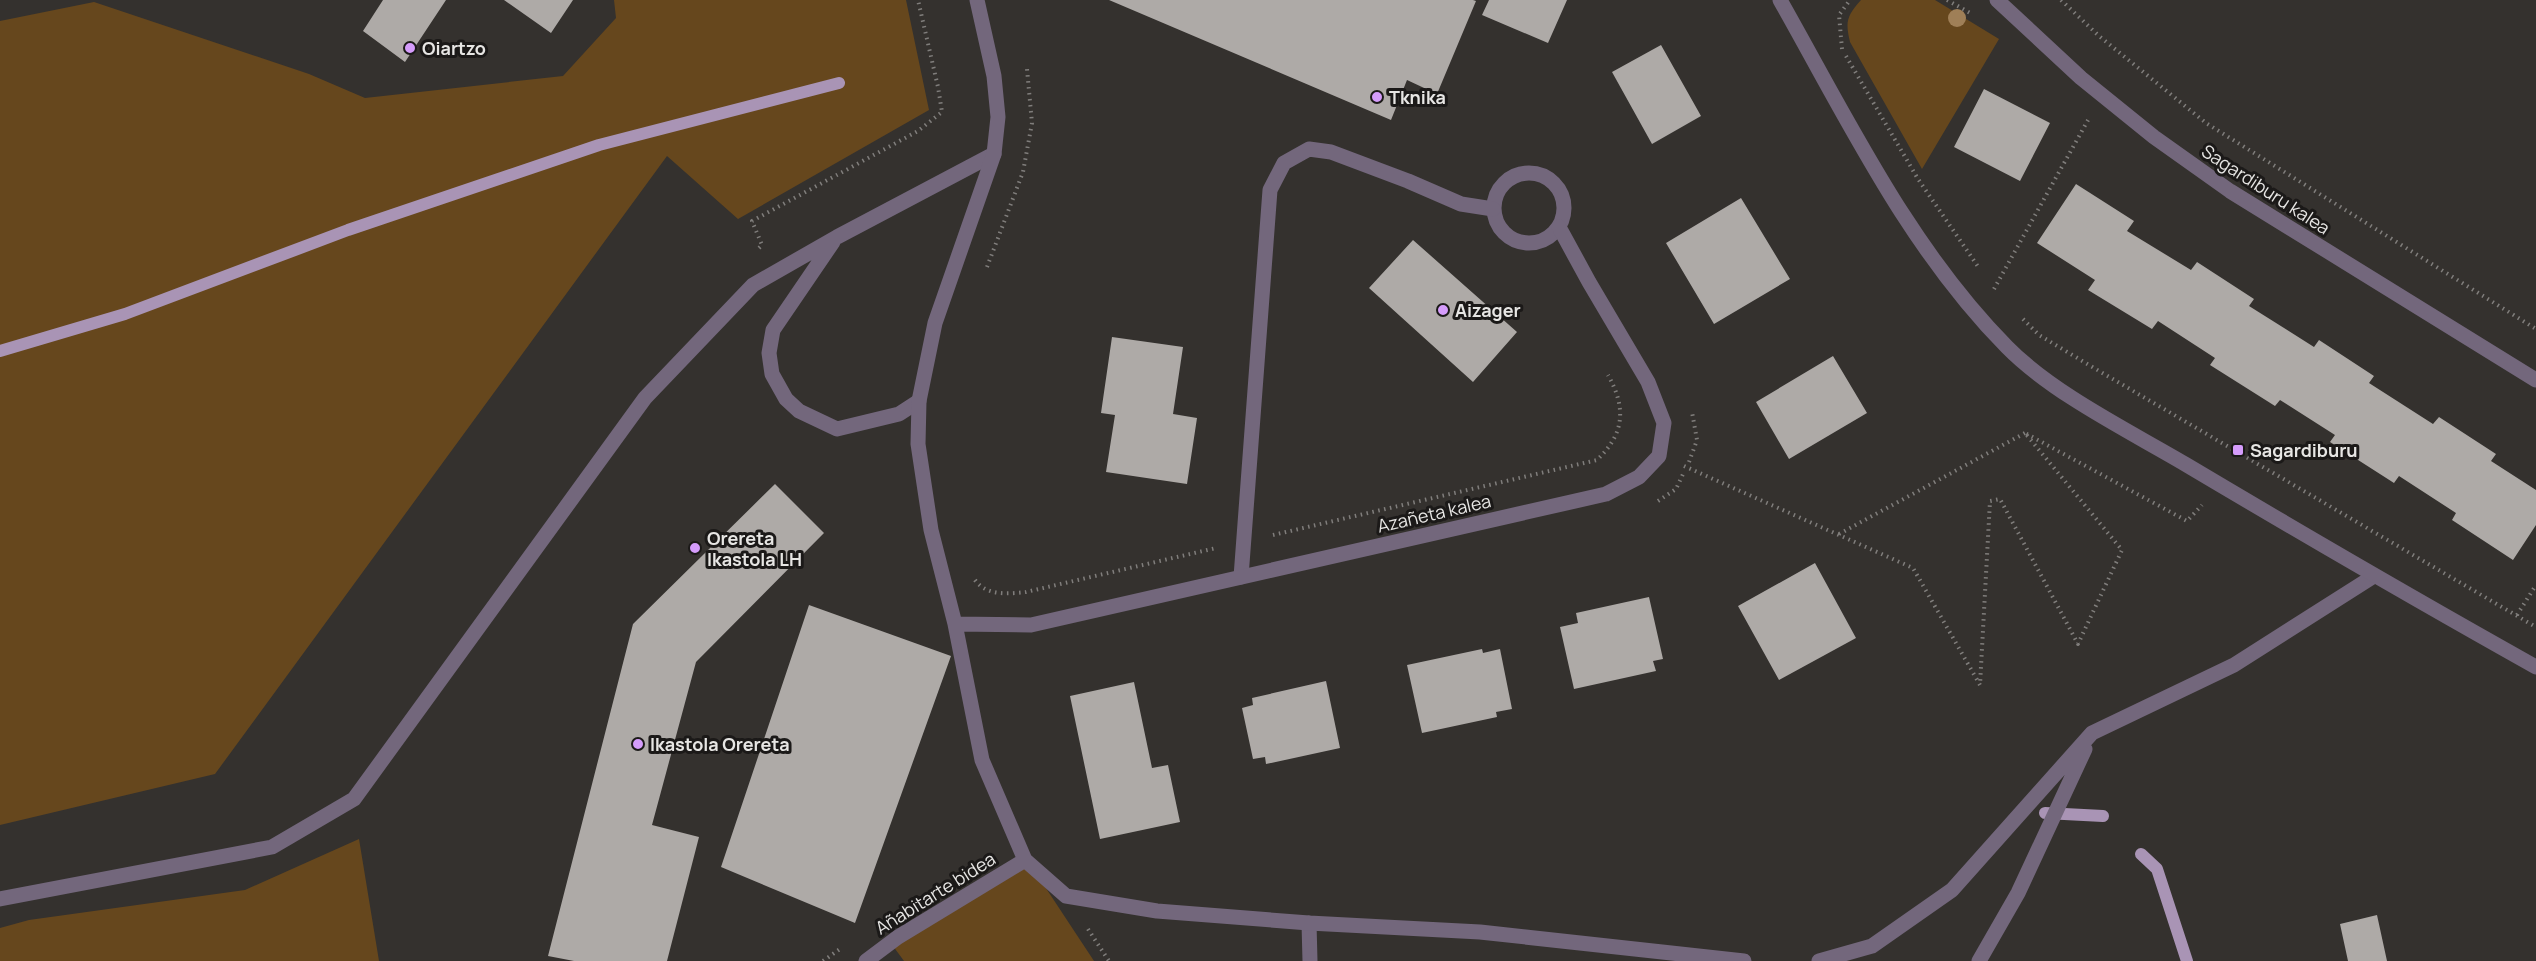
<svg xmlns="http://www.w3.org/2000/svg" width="2536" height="961" viewBox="0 0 2536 961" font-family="Manrope,sans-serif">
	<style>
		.green { fill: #66471d }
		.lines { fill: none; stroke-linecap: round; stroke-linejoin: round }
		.stream { stroke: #a994b5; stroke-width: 12 }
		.building { fill: #aeaaa7 }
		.path { stroke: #807e7c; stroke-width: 4; stroke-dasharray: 1.5 4.5; stroke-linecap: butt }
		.service { stroke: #73677c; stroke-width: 15 }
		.pedestrian { stroke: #73677c; stroke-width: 15 }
		.minor { stroke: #73677c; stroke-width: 15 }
		.tertiary { stroke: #73677c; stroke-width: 15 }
		.tree { fill: #9f7f57 }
		.poi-dot { fill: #d59cfb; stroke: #1b1918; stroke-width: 2 }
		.labels { text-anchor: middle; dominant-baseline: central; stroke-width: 6; stroke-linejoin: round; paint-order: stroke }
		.poi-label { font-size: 18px; font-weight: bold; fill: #e7e6e4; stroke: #1b1918; text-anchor: start }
		.street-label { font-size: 18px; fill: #e7e6e4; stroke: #1b1918 }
	</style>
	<rect width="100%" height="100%" fill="#34312e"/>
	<path class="green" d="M614,0H906L929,110L738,219L667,156L215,774L0,825V21L94,2L309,74L365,98L563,76L616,18Z
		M1861,0H1935L1999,39L1922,169L1850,42C1845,21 1847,16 1861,0Z
		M359,839L379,961H0V928L29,920L245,890Z
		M1030,864L1094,961H904L890,942Z"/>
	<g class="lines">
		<path class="stream" d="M0,351L125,314L348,230L599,145L839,83
			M2045,813L2103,816
			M2141,854L2157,869L2187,961"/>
	</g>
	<path class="building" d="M383,0H446L405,62L363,31Z
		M504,0H573L551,33Z
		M1109,0H1473L1476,1L1437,94L1407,80L1391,120Z
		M1489,0H1567L1548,43L1482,15Z
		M1661,45L1701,116L1652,144L1612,72Z
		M1984,89L2050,123L2020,181L1954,147Z
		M2076,184L2134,221L2127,231L2191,270L2197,262L2254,299L2249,306L2314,347L2319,340L2374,376L2369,383L2433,424L2439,417L2496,454L2491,461L2536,490V525L2513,560L2452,520L2456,513L2399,476L2394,483L2330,442L2335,435L2280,400L2275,406L2210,365L2215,358L2158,321L2152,329L2088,290L2095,280L2037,243Z
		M1741,198L1790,279L1714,324L1666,243Z
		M1413,240L1517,332L1473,382L1369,288Z
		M1112,337L1183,347L1173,414L1197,418L1187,484L1106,472L1115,415L1101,413Z
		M1833,356L1867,413L1789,459L1756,402Z
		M775,484L824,533L696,662L652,825L699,837L667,961H574L548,956L633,624Z
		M1815,563L1856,638L1779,680L1738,606Z
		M1649,597L1663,659L1653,661L1656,671L1574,689L1560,627L1578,623L1576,613Z
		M809,605L951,656L855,923L721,867Z
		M1482,649L1483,653L1500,649L1512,709L1496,712L1497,717L1422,733L1407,665Z
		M1326,681L1340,748L1266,764L1265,757L1253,759L1242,708L1253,705L1252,698Z
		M1134,682L1152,768L1168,765L1180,822L1100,839L1070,696Z
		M2377,915L2387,961H2348L2340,924Z"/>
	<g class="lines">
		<path class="path" d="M1947,0L1972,14
			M2061,0L2099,36L2206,123L2536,329
			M1842,49L1839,15L1850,0
			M1846,56L1918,179L1979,268
			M759,248L762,245L752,221L918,131L942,112L938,87L918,0
			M987,267L1023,172L1032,123L1027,69
			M1994,289L2088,120
			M2023,319L2039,335L2094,368L2536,627
			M1689,462L1697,440L1692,412
			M1684,466L1913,568L1980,685L1990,501L2000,499L2078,644L2122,550L2025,433L2187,521L2202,505
			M1658,501L1676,489L1684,472
			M1839,534L2025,433
			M1273,535L1597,460C1624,434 1627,409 1608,375
			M975,580C986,596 1009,594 1026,592L1216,548
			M2517,615L2536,585
			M1088,929L1109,961
			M823,961L840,949"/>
		<path class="service" d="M1494 208a35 35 0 1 1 70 0a35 35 0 1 1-70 0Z
			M833,242L773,330L769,353L772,374L786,399L799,411L837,429L899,414L919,401
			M0,899L272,847L354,799L645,398L753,285L837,237L994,154
			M1309,923L1310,961"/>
		<path class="pedestrian" d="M1241,577L1270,190L1284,163L1309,149L1331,152L1408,181L1461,204L1493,209"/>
		<path class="minor" d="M977,0L994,76L998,117L994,154L935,323L919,401L918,444L931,530L955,624L982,760L1025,860L1066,896L1157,911L1309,923L1480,932L1744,961
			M1997,0L2081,78L2154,137L2230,191L2536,380
			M955,624L1031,625L1606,494L1639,477L1659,456L1664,423L1648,382L1589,282L1559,227
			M866,961L898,937L1025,860
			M1819,961L1872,946L1952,890L2092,733L2234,665L2374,576
			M1979,961L2018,893L2085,749"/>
		<path class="tertiary" d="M1780,0C1848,120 1909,248 2007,347C2052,393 2129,431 2185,464C2301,533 2418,601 2536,667"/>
	</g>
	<circle class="tree" cx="1957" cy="18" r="9"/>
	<g class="poi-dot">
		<circle cx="410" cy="48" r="6"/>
		<circle cx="1377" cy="97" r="6"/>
		<circle cx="1443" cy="310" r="6"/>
		<rect x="2232" y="444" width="12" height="12" rx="3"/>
		<circle cx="695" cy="548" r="6"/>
		<circle cx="638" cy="744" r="6"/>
	</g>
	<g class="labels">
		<g class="poi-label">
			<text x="422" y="48">Oiartzo</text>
			<text x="1389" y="97">Tknika</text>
			<text x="1455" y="310">Aizager</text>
			<text x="2250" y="450">Sagardiburu</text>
			<text x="707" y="538">Orereta<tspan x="707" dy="21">Ikastola LH</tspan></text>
			<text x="650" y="744">Ikastola Orereta</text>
		</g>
		<g class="street-label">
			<text transform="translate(2266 189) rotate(33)">Sagardiburu kalea</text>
			<text transform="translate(1434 513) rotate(-13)">Azañeta kalea</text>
			<text transform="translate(935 893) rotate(-32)">Añabitarte bidea</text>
		</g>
	</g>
</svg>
